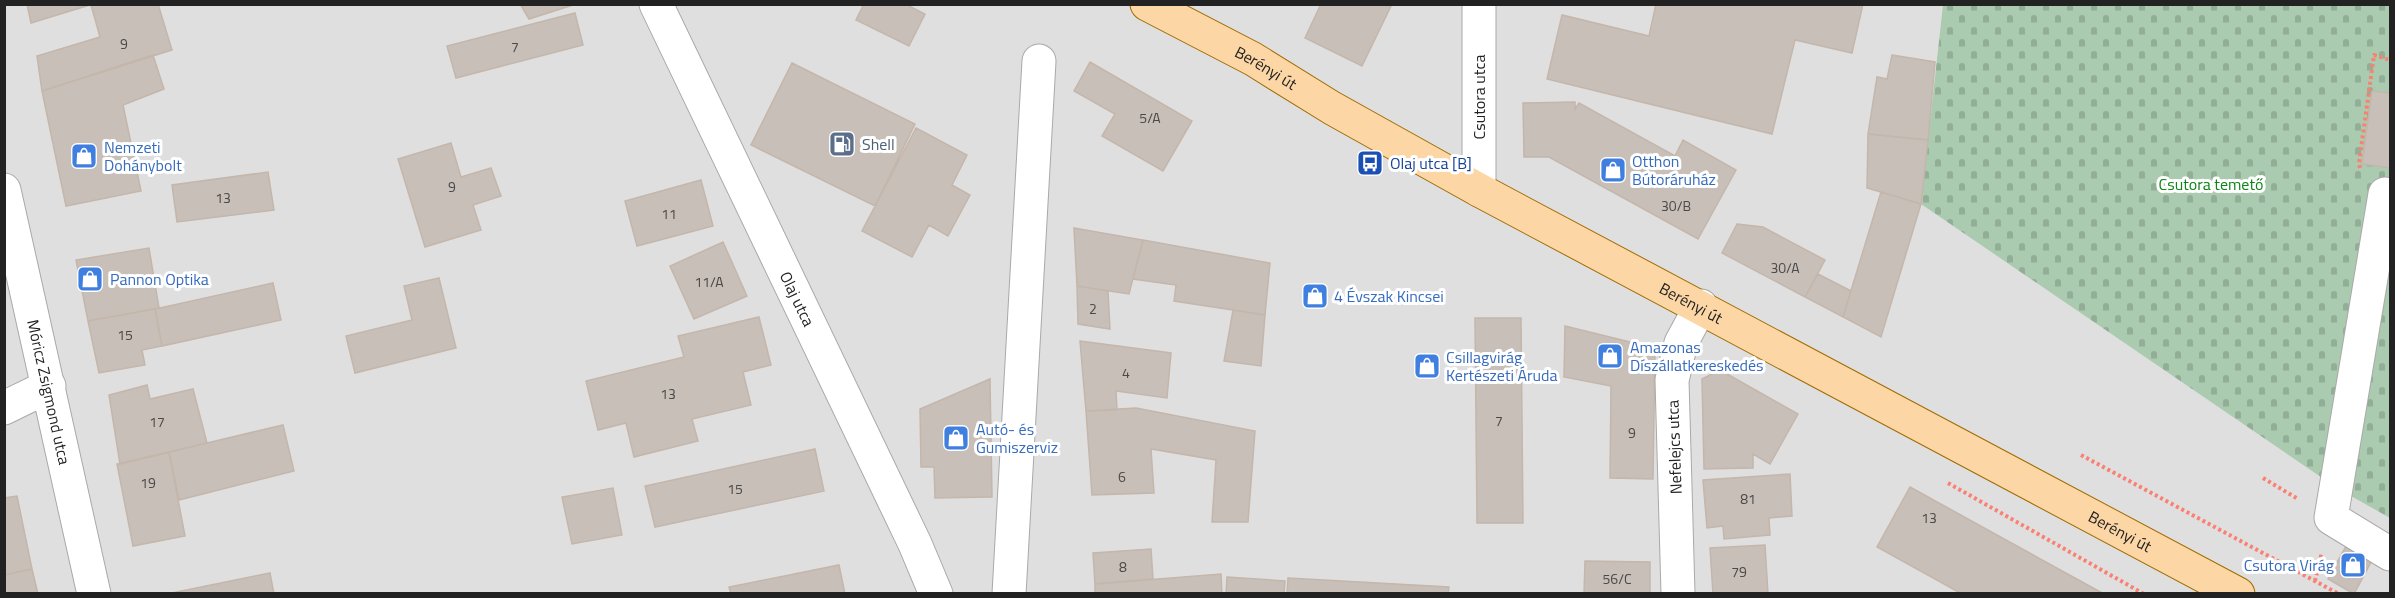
<svg xmlns="http://www.w3.org/2000/svg" width="2395" height="598" viewBox="0 0 2395 598" font-family="'Titillium Web',sans-serif">
	<style>
		.residential { fill: #e0dfdf }
		.cemetery { fill: url(#cemetery-stones) }
		.building { fill: #c7bfb8; stroke: #c4b6ab; stroke-width: 1.5 }
		.lines { fill: none; stroke-linecap: round; stroke-linejoin: round }
		.minor-casing { stroke: #a9a9a9; stroke-width: 35 }
		.major-casing { stroke: #a06b00; stroke-width: 35 }
		.path { stroke: #fa8072; stroke-width: 4; stroke-dasharray: 3 3; stroke-linecap: butt }
		.minor { stroke: #fff; stroke-width: 33 }
		.major { stroke: #fcd6a4; stroke-width: 33 }
		.labels { text-anchor: middle; dominant-baseline: central; stroke-width: 6; stroke-linejoin: round; paint-order: stroke }
		.number-label { font-size: 14px; fill: #4b4948 }
		.street-label { font-size: 16px; fill: #222; stroke: #fff }
		.service-label { font-size: 16px; fill: #4e5e75; stroke: #fff; text-anchor: start }
		.shop-label { font-size: 16px; fill: #366cbe; stroke: #fff; text-anchor: start }
		.transit-label { font-size: 16px; fill: #164399; stroke: #fff; text-anchor: start }
		.park-label { font-size: 16px; fill: #0c8416; stroke: #fff }
	</style>
	<defs>
		<pattern id="cemetery-stones" width="16" height="16" patternUnits="userSpaceOnUse" patternTransform="scale(1.5)"><rect width="16" height="16" fill="#aacbaf"/><path d="M2 7V4a2 2 0 0 1 4 0v3zM10 15v-3a2 2 0 0 1 4 0v3z" fill="#92ae96"/></pattern>
	</defs>
	<rect width="100%" height="100%" fill="#f2efe9"/>
	<path class="residential" d="M5,5H2390V593H5Z"/>
	<path class="cemetery" d="M1943,5H2390V518L2337,488L1921,204Z"/>
	<path class="building" d="M27,4H93L31,23Z
		M158,4L172,50L42,91L37,56L100,37L91,5Z
		M520,4H576L529,19Z
		M864,4H905L925,14L909,46L856,20Z
		M1321,4H1392L1362,66L1305,38Z
		M1656,4H1863L1852,53L1795,40L1772,134L1547,79L1562,15L1649,36Z
		M575,13L583,45L456,78L447,46Z
		M153,55L164,89L123,105L141,191L66,206L42,91Z
		M1892,55L1935,62L1928,140L1868,134L1877,77L1887,79Z
		M1090,62L1192,121L1163,171L1102,136L1115,114L1074,91Z
		M792,63L915,124L875,206L751,145Z
		M2372,91L2390,93V168L2362,164Z
		M1575,102V109L1579,103L1675,156L1683,140L1736,170L1698,239L1549,157H1524L1523,103Z
		M916,128L967,155L952,185L970,195L948,236L929,225L912,257L862,231Z
		M1868,134L1928,140L1921,204L1867,188Z
		M451,143L461,177L491,168L501,196L473,205L481,230L425,247L398,159Z
		M268,172L274,210L177,222L172,185Z
		M701,180L713,226L637,246L625,201Z
		M1881,192L1921,204L1881,337L1843,317Z
		M1737,224L1763,227L1825,260L1805,297L1722,253Z
		M1074,228L1143,240L1129,294L1077,286Z
		M1143,240L1270,263L1265,315L1174,301L1176,285L1133,279Z
		M723,242L747,296L694,319L670,266Z
		M149,248L159,308L88,321L76,260Z
		M1818,274L1851,291L1843,317L1805,297Z
		M439,278L456,348L355,373L346,336L412,320L404,286Z
		M273,283L281,320L162,346L155,309Z
		M1077,286L1108,291L1110,329L1078,324Z
		M155,309L162,346L142,350L145,365L99,373L88,321Z
		M1233,310L1265,315L1261,366L1224,361Z
		M759,317L771,365L743,372L751,405L692,419L698,441L634,457L626,423L598,430L586,381L684,357L678,336Z
		M1475,318H1521L1523,523H1477Z
		M1565,326L1655,348L1653,479L1610,478L1611,386L1564,377Z
		M1080,341L1171,353L1167,398L1116,391L1117,410L1086,411Z
		M1720,370L1798,414L1770,464L1753,454V468L1704,469L1702,379Z
		M990,379L992,497L935,498L934,467H921L920,409Z
		M147,385L150,399L193,389L207,443L120,464L109,395Z
		M1136,408L1255,431L1248,522H1212L1216,460L1151,449L1154,493L1092,495L1086,411Z
		M283,425L294,471L179,500L169,452Z
		M815,449L824,491L655,527L645,486Z
		M169,452L185,536L133,546L117,464Z
		M1790,474L1792,516L1769,518L1770,535L1724,539L1723,526L1707,528L1703,480Z
		M1910,487L2104,594H1962L1877,547Z
		M613,488L622,535L572,544L562,497Z
		M17,496L32,569L4,575V498Z
		M2351,537L2377,551L2354,594L2328,579Z
		M1765,545L1768,594H1713L1710,548Z
		M1151,549L1153,579L1095,584L1093,553Z
		M1585,561L1650,562V594H1584Z
		M839,565L845,594H731L729,587Z
		M32,569L38,594H4V575Z
		M270,573L274,594H167Z
		M1221,574L1222,594H1095V584Z
		M1227,577L1285,581L1284,594H1226Z
		M1288,578L1449,587L1448,594H1287Z"/>
	<g class="lines">
		<defs>
			<g id="minor">
				<path id="s1" d="M656,4L915,544L936,594"/>
				<path d="M1479,4V190"/>
				<path id="s2" d="M4,190L94,594"/>
				<path d="M2385,194L2331,518L2390,554"/>
				<path d="M4,408L49,386"/>
				<path d="M1009,594L1039,61"/>
				<path d="M1678,594L1672,380L1681,343L1701,306"/>
			</g>
			<g id="major">
				<path id="s3" d="M1147,4L1253,59L1332,108L1479,190L2238,594"/>
			</g>
		</defs>
		<use href="#minor" class="minor-casing"/>
		<use href="#major" class="major-casing"/>
		<path class="path" d="M2360,168L2359,163L2374,55L2390,60
			M2081,455L2339,594
			M2263,478L2298,499
			M1948,483L2144,594
			M2315,581L2322,552"/>
		<use href="#minor" class="minor"/>
		<use href="#major" class="major"/>
	</g>
	<defs>
		<symbol id="fuel-square" viewBox="-11 -11 22 22"><rect x="-9" y="-9" width="18" height="18" rx="4" fill="#5c6f8a" stroke="#fff"/><path d="M-5.5-6h7V0h2V4h1.3V-2.5L3-4.5l.8-.8L6-3V5H2.5V1h-1V6h-7ZM-4.2-4.7v3.2H.2V-4.7Z" fill="#fff"/></symbol>
		<symbol id="shop-square" viewBox="-11 -11 22 22"><rect x="-9" y="-9" width="18" height="18" rx="4" fill="#3f7fe0" stroke="#fff"/><path d="M-5-2.5h2.3a2.7 3.5 0 0 1 5.4 0H5L5.5 6h-11ZM-1.5-2.5h3a1.5 2.3 0 0 0-3 0Z" fill="#fff"/></symbol>
		<symbol id="bus-square" viewBox="-11 -11 22 22"><rect x="-9" y="-9" width="18" height="18" rx="4" fill="#1a4fb4" stroke="#fff"/><path d="M-5-6H5V4H4V6H2V4H-2V6H-4V4H-5ZM-3.5-4V0h7V-4ZM-3.5 1.2v1.5H-2V1.2ZM2 1.2v1.5H3.5V1.2Z" fill="#fff"/></symbol>
	</defs>
	<g fill-rule="evenodd">
		<use href="#fuel-square" x="827" y="129" width="30" height="30"/>
		<use href="#shop-square" x="69" y="141" width="30" height="30"/>
		<use href="#bus-square" x="1355" y="148" width="30" height="30"/>
		<use href="#shop-square" x="1598" y="155" width="30" height="30"/>
		<use href="#shop-square" x="75" y="264" width="30" height="30"/>
		<use href="#shop-square" x="1300" y="281" width="30" height="30"/>
		<use href="#shop-square" x="1595" y="341" width="30" height="30"/>
		<use href="#shop-square" x="1412" y="351" width="30" height="30"/>
		<use href="#shop-square" x="941" y="423" width="30" height="30"/>
		<use href="#shop-square" x="2338" y="550" width="30" height="30"/>
	</g>
	<g class="labels">
		<g class="number-label">
			<text x="124" y="43">9</text>
			<text x="515" y="46">7</text>
			<text x="1150" y="117">5/A</text>
			<text x="452" y="186">9</text>
			<text x="223" y="197">13</text>
			<text x="1676" y="205">30/B</text>
			<text x="669" y="213">11</text>
			<text x="1785" y="267">30/A</text>
			<text x="709" y="281">11/A</text>
			<text x="1093" y="308">2</text>
			<text x="125" y="334">15</text>
			<text x="1126" y="372">4</text>
			<text x="668" y="393">13</text>
			<text x="1499" y="420">7</text>
			<text x="157" y="421">17</text>
			<text x="1632" y="432">9</text>
			<text x="1122" y="476">6</text>
			<text x="148" y="482">19</text>
			<text x="735" y="488">15</text>
			<text x="1748" y="498">81</text>
			<text x="1929" y="517">13</text>
			<text x="1123" y="566">8</text>
			<text x="1739" y="571">79</text>
			<text x="1617" y="578">56/C</text>
		</g>
		<g class="street-label">
			<text stroke="none"><textPath href="#s3" startOffset="135">Berényi út</textPath></text>
			<text transform="translate(1479 97) rotate(-90)">Csutora utca</text>
			<text stroke="none"><textPath href="#s1" startOffset="327">Olaj utca</textPath></text>
			<text stroke="none"><textPath href="#s3" startOffset="621">Berényi út</textPath></text>
			<text stroke="none"><textPath href="#s2" startOffset="207">Móricz Zsigmond utca</textPath></text>
			<text transform="translate(1674 447) rotate(-92)">Nefelejcs utca</text>
			<text stroke="none"><textPath href="#s3" startOffset="1107">Berényi út</textPath></text>
		</g>
		<g class="service-label">
			<text x="862" y="144">Shell</text>
		</g>
		<g class="shop-label">
			<text x="104" y="147">Nemzeti<tspan x="104" dy="18">Dohánybolt</tspan></text>
			<text x="1632" y="161">Otthon<tspan x="1632" dy="18">Bútoráruház</tspan></text>
			<text x="110" y="279">Pannon Optika</text>
			<text x="1334" y="296">4 Évszak Kincsei</text>
			<text x="1630" y="347">Amazonas<tspan x="1630" dy="18">Díszállatkereskedés</tspan></text>
			<text x="1446" y="357">Csillagvirág<tspan x="1446" dy="18">Kertészeti Áruda</tspan></text>
			<text x="976" y="429">Autó- és<tspan x="976" dy="18">Gumiszerviz</tspan></text>
			<text x="2334" y="565" text-anchor="end">Csutora Virág</text>
		</g>
		<g class="transit-label">
			<text x="1390" y="163">Olaj utca [B]</text>
		</g>
		<g class="park-label">
			<text x="2211" y="184">Csutora temető</text>
		</g>
	</g>
	<rect width="2395" height="598" fill="none" stroke="#222222" stroke-width="12"/>
</svg>
